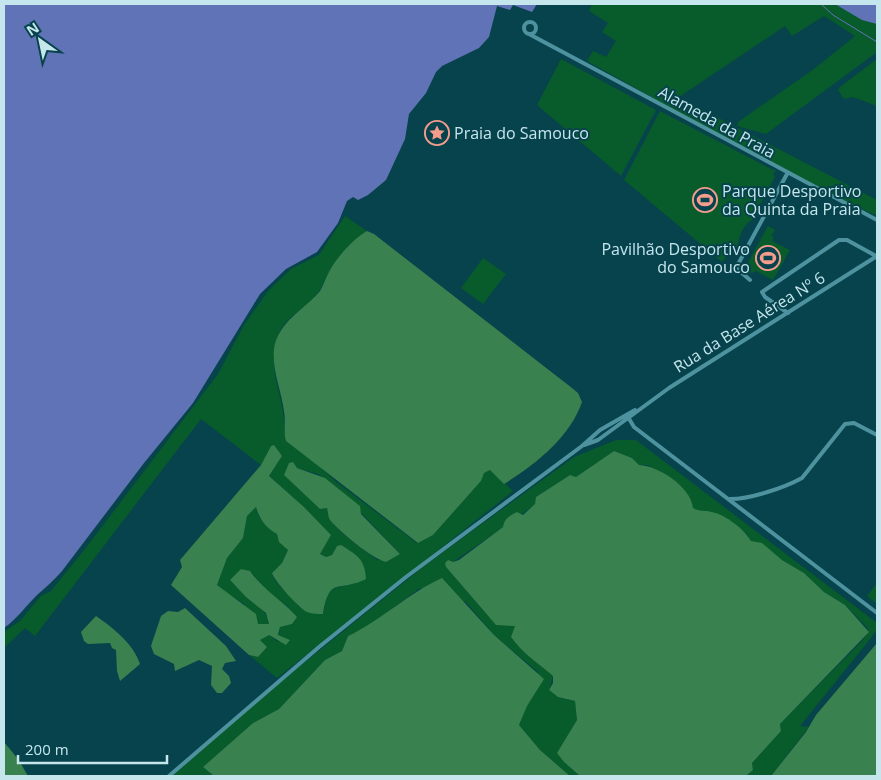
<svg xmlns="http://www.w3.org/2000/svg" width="881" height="780" viewBox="0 0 881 780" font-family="'Open Sans',sans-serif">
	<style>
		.green { fill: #085b2b; fill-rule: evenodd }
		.forest { fill: #39814e }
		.water { fill: #6173b7 }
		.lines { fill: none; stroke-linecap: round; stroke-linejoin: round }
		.stream { stroke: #6173b7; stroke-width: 1 }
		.minor { stroke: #4d929e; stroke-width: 4 }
		.labels { text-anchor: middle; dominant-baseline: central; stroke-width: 4; stroke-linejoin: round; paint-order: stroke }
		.street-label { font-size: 16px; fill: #c5e6ed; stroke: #07434c }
		.poi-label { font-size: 16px; fill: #c5e6ed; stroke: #07434c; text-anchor: start }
	</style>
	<rect width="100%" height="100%" fill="#07434c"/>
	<path class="green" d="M592,4H877V52L766,134L740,127L737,125L738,122L814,69L855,36L824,16L792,36L785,26L679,97L670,93L877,200V216L793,176L587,61L593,51L606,57L616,41L602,32L608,23L589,11Z
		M561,59L656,110L621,176L537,105Z
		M877,59V106L853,97L844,99L838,90L840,87Z
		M660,111L773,170H776L773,175L775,176L752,220C741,226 739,240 737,248L734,247L722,262L624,180Z
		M345,216L367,231C357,236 334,260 330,270C324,282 320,292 310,302C298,314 289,315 280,331C276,338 275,349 274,357C273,383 286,405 284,432L335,481L417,543L433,535L481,481L483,473L490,470L513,491L277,678L249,655L258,657L260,640L269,635L278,642L280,627L292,624L288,607L267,591L250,571L230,580C242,595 267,606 269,624H258L243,603L225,592L217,585L227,558L243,538L247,516L256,507C259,520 265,525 276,533C281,537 284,544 288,550L282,563L272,573C276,587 291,594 299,607L323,614C328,588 329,588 355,584L337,546L332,555L326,557L320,554L331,535L304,507L269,476L282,456L271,446L261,465L201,419L35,636L25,628L4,648V632L20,621L41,596L51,591L85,549L218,374L244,325L268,291L291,269L319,255ZM293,462L297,468L318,474L339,489L400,554L377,560C361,546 330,530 327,508L320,509L306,494L296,487Z
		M768,226L775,230L771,236L774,237L772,241L790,250L773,280L756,271L751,273L746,266Z
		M483,258L506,274L483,304L461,288Z
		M616,440H636L877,623V629L870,639L800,726L809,727L771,776H746L753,770L752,763L781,731L780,724L860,643L869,632L867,627L845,605L824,592L804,573L782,560L771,551L751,541L746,533L725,518L712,512H700L692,508L648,465H639L632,458L614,451L576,477L570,475L536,497V504L446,567L489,617L516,625L511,637C523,654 538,663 553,676L549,690L558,697L575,701L577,720L561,748L564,762L580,776H570L540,750L519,725L538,672L494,635L466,602L420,588L367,627L348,636L342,651L325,660L279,709L253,723L203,767L214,776H172L279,683L424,566L574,457Z
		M877,583V604L867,596Z"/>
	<path class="forest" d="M367,231L374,234L572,388L578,393L582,402C570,437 535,465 504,484L490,470L484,473L481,481L433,535L418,543L286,441C283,430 286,421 284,411C281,386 265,356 280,332C290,315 308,306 320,291C324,284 326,277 330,270C337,257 354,238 367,231Z
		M274,445L282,456L269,476L304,507L331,535L320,554L326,557L332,555L337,546L341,545C357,555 365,559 366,579C338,593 330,575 323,614C318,614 312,614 307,612C300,609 274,581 272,573L282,563L288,550L279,542L277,534C265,527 260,520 256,507L247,516L243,538L227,558L217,585L256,614L258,624H269L266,613L246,597L230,580L241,569L250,571C263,590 282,600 297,617L292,624L280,627L278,635L290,640L286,645L269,635L260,640L267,647L258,657L249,655L171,585L182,567L180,560L261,465L271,446Z
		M614,451L632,458L639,465C659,466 691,487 693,508C700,512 705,510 712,512C726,515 744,529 751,541L762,543L782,560L804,573L824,592L845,605L869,632L780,724L781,731L752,763L753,770L746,776H580L564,762L557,753L577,720L575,701L558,697L549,690L553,683V676C538,663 523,654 511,637L515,626L496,625L446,567L445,563L448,560L453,562L459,560L503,527C505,518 509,516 517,512L523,515L535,504L536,497L570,475L576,477Z
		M293,462L297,468L325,478L360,506L361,514L400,554L386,562C371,558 340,532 330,520C328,517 328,512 327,508L320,509L284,475L289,463Z
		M442,578L494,635L544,679L527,706L519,725L540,750L570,776H214L203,767L253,723L279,709L325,660L342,651L348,636C382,620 408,593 442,578Z
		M185,608L226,646L236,661L225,663L222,669L229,676L231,683L222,693H217L211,685L212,666L199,660L175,671L174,664L154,654L151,646L161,616L168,611L178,612Z
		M96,616C113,628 133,643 140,664L120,681L117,671L116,650L112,648L110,643L88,644L84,641L81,632Z
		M877,643V776H771L806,732L816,715Z
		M4,742L18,759L28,776H4Z"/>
	<path class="water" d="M4,4H537L532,12L513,5L510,10L497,6L489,37L479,48L442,66L436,72L426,93L409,114L405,139L386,180L368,195L358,200L353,197L347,201L338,223L317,252L286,269L260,294L193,403L144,463L62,571C54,580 46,587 37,595C25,607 18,618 4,628Z
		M835,4H877V24L862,20Z"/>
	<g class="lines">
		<path class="stream" d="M821,4L833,15L877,42"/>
		<path class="minor" d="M524 28a6 6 0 1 1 12 0a6 6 0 1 1-12 0Z
			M529,34L877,220
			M750,280L736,268L787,174
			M788,313L765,297L762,292L839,240H847L876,256
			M628,417L634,427L877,613
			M584,445L598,440L669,388L877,256
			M730,499C750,499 784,488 802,478L845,424L854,423L877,435
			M169,776L319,647L406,577L582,446L600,430L635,410"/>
	</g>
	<defs>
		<symbol id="sight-ring" viewBox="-11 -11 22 22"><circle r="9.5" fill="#07434c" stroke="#f49d8d" stroke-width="1.5"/><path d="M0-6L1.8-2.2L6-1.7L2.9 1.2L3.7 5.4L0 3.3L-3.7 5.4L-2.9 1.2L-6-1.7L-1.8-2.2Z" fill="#f49d8d"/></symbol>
		<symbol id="stadium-ring" viewBox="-11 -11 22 22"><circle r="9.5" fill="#07434c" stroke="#f49d8d" stroke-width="1.5"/><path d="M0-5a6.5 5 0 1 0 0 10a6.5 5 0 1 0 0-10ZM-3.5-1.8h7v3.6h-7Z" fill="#f49d8d"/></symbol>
	</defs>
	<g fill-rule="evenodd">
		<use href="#sight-ring" x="423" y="119" width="28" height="28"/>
		<use href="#stadium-ring" x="691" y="186" width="28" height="28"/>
		<use href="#stadium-ring" x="754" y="244" width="28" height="28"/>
	</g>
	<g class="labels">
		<g class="street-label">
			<text transform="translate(717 122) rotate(29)">Alameda da Praia</text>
			<text transform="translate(749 322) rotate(-32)">Rua da Base Aérea Nº 6</text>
		</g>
		<g class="poi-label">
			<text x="454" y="133">Praia do Samouco</text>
			<text x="722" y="191">Parque Desportivo<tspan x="722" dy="18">da Quinta da Praia</tspan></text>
			<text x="750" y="249" text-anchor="end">Pavilhão Desportivo<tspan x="750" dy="18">do Samouco</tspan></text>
		</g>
	</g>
	<rect width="881" height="780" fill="none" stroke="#c5e6ed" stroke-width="10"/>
	<g transform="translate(40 40) rotate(327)" stroke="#07434c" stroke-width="4" paint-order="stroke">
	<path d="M0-4L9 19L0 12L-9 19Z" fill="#c5e6ed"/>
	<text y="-8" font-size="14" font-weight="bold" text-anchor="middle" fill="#c5e6ed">N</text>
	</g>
	<path d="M18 755v8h149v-8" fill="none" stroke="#c5e6ed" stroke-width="2.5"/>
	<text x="25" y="755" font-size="15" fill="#c5e6ed" stroke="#07434c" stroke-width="4" paint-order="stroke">200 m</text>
</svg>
